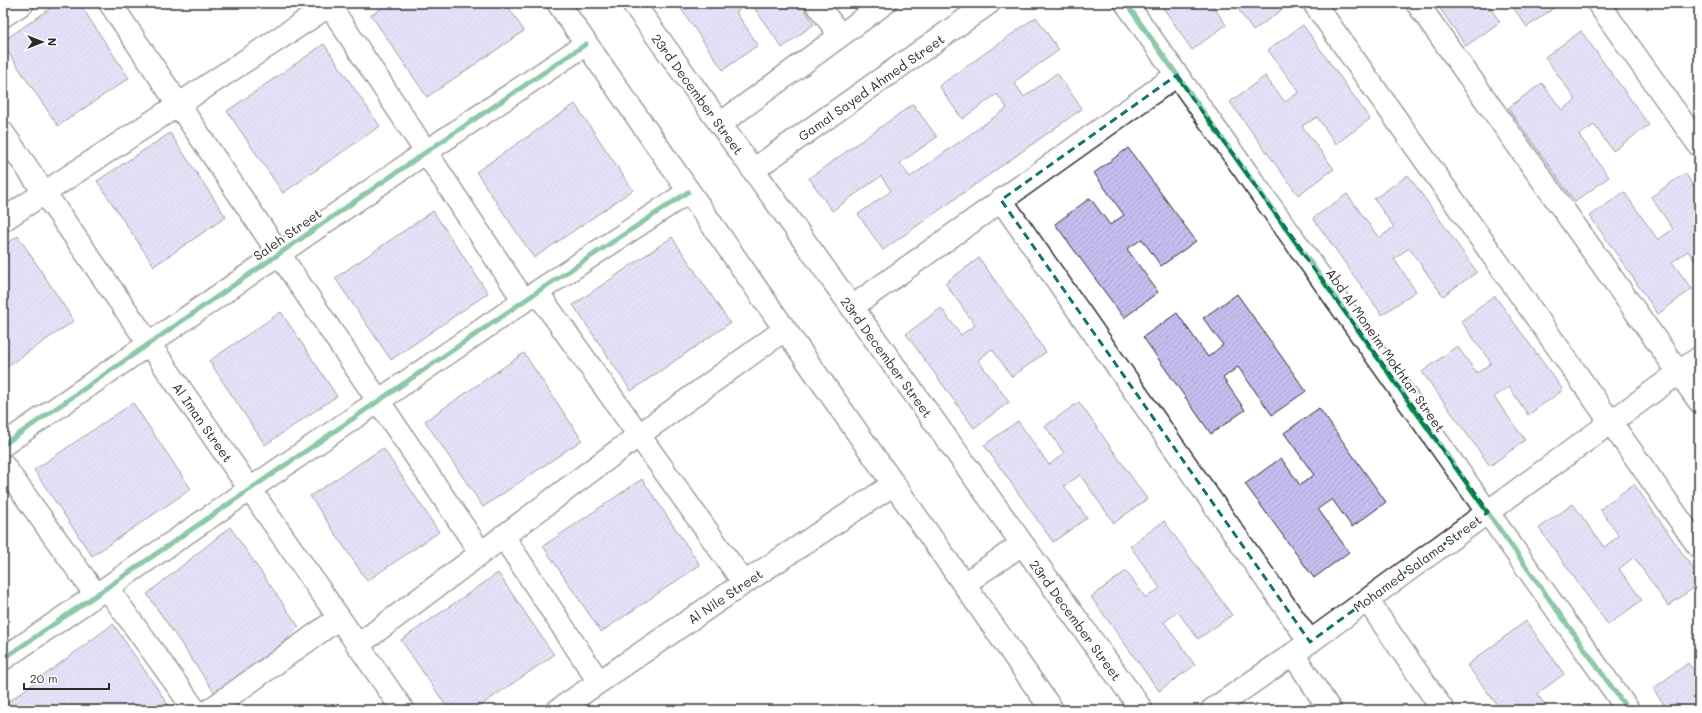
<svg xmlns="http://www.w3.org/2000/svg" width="1702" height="713" viewBox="0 0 1702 713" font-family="Mali,sans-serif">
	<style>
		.building { fill: url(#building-hatch); stroke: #2b2b2b }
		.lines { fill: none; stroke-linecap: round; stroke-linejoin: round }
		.minor-casing { stroke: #2b2b2b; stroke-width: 25 }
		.major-casing { stroke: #2b2b2b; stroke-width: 25 }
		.minor { stroke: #fff; stroke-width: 22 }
		.major { stroke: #fff; stroke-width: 22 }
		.cycleway-casing { stroke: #fff; stroke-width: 8 }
		.cycleway { stroke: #00873e; stroke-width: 5 }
		.marked { fill: none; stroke: #0f766e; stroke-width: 3; stroke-dasharray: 8 5; stroke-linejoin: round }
		.labels { text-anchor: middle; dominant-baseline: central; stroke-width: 4; stroke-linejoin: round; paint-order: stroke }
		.street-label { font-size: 13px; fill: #2b2b2b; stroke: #fff }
	</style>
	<defs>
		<pattern id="building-hatch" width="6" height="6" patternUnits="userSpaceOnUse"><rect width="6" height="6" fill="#c5bdef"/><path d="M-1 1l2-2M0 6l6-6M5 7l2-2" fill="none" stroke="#a9a3cd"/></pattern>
	</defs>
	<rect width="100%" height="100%" fill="#fff"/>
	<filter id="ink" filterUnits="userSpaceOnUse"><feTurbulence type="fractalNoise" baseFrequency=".025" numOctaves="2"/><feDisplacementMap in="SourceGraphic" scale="8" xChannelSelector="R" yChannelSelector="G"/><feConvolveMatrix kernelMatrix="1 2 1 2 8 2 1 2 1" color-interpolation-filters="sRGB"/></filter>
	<g filter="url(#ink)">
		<path class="building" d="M58,3H79L129,78L58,126L3,45V41Z
			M389,3H506L524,31L427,97L371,15Z
			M677,3H748L736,12L758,45L723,70Z
			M751,3H800L814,24L782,48Z
			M1160,3H1211L1226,25L1192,50Z
			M1234,3H1285L1287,6L1253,31Z
			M1436,3H1487L1500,22L1466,46Z
			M1510,3H1561L1527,27Z
			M1036,17L1059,50L1014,82L1024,97L1057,73L1082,109L883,250L858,214L891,191L881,176L832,211L809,178L913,104L937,137L900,163L910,177L1007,108L997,94L962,119L939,86Z
			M1303,25L1370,119L1336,144L1317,117L1302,126L1334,169L1298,195L1230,102L1265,76L1285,102L1299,92L1268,50Z
			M1581,31L1649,125L1613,151L1594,125L1579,135L1609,177L1575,202L1508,108L1542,83L1562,110L1576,100L1545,57Z
			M324,44L380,126L283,193L227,111Z
			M575,104L633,190L534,258L476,172Z
			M170,133L226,217L154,266L97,181Z
			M1128,148L1196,241L1161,266L1142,239L1127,249L1158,292L1124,318L1055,224L1090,198L1110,225L1124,215L1094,173Z
			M1685,173L1699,194V267L1688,251L1672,262L1692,289L1658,314L1590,216L1624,192L1658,240L1673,229L1651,197Z
			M1408,175L1477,272L1443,296L1409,248L1394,259L1416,291L1382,315L1313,218L1347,194L1379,238L1394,227L1374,199Z
			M433,211L488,293L391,360L335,278Z
			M18,236L74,321L3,369V246Z
			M672,237L730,323L631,391L573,305Z
			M979,258L1046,352L1012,377L992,349L978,360L1009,402L974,428L906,334L941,308L961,335L975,325L945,283Z
			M1237,294L1306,391L1272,415L1238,367L1223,378L1245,410L1211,434L1143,337L1177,313L1208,357L1223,345L1203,318Z
			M1495,296L1563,390L1528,415L1509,387L1494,397L1525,440L1490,466L1422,372L1457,346L1477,373L1491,363L1461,321Z
			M281,312L337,396L265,445L209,361Z
			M524,353L582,440L483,507L425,421Z
			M1079,402L1147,499L1114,523L1080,475L1064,486L1087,518L1053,542L984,445L1018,421L1049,465L1064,453L1045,426Z
			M133,403L191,489L92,556L34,470Z
			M1319,408L1386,502L1352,527L1332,499L1318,509L1349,552L1314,578L1245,484L1281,458L1300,485L1314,475L1284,433Z
			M383,448L439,532L367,581L310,496Z
			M642,479L700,565L601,632L543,546Z
			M1634,484L1699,577V584L1668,606L1634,557L1619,569L1642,600L1608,625L1539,528L1573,504L1604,547L1619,536L1600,509Z
			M1164,521L1232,615L1198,639L1178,612L1164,622L1195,665L1159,691L1091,597L1126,571L1146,598L1160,588L1130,546Z
			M230,527L299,627L221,702L147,594Z
			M498,573L554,655L474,710H449L401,640Z
			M1526,621L1564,674L1537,694L1549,710H1501L1467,665Z
			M113,624L172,710H11L7,703Z
			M1699,632V648L1692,637Z
			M1688,663L1699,678V710H1668L1653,689Z"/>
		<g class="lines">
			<defs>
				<path id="minor" d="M110,3L481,553
					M328,3L524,301
					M816,3L840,35
					M1126,3L1628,710
					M1314,3L1699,547
					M1417,3L1699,401
					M1598,3L1699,145
					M3,16L23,3
					M720,124L885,3
					M3,133L403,710
					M753,170L989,3
					M1001,200L1310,642
					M3,220L333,3
					M537,292L744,583
					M852,307L1177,75
					M3,445L426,152L586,44
					M3,465L96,595
					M503,536L599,682
					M107,588L195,710
					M1367,600L1443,710
					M358,645L639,435L784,330
					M1293,654L1330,710
					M3,659L537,292L688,192
					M210,710L339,618
					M558,710L744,583L894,484
					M1212,710L1293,654L1699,358"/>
				<path id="major" d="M558,3C721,240 887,474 1052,710
					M633,3L1142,710
					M964,584L1022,544"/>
			</defs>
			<use href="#minor" class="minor-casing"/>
			<use href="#major" class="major-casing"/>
			<use href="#minor" class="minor"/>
			<use href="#major" class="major"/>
			<defs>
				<path id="cycleway" d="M1126,3L1628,710
					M3,445L426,152L586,44
					M3,659L537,292L688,192"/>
			</defs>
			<use href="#cycleway" class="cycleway-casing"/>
			<use href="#cycleway" class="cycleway"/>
		</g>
	</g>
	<path d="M0 0H1702V713H0ZM1177,75L1488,512L1310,642L1001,200Z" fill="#fff" fill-opacity=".55" fill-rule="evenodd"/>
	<path class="marked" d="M1177,75L1488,512L1310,642L1001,200Z"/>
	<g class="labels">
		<g class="street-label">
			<text transform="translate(871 87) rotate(-35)">Gamal Sayed Ahmed Street</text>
			<text transform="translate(698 94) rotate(54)">23rd December Street</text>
			<text transform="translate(287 234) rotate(-35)">Saleh Street</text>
			<text transform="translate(1386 350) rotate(55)">Abd Al Moneim Mokhtar Street</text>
			<text transform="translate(887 357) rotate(54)">23rd December Street</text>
			<text transform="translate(203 422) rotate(55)">Al Iman Street</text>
			<text transform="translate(1417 563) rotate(-36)">Mohamed Salama Street</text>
			<text transform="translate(725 596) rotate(-34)">Al Nile Street</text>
			<text transform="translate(1076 620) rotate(54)">23rd December Street</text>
		</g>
	</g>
	<rect width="1702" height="713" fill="none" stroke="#fff" stroke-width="16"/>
	<rect x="8" y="8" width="1686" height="697" fill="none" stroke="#2b2b2b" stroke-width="1.5" filter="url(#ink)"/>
	<g transform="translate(42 42) rotate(90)" stroke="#ffffff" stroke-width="3" paint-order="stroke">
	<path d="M0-3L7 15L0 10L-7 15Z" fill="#2b2b2b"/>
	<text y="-6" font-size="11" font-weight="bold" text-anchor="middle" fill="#2b2b2b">N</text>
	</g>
	<path d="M24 683v6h85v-6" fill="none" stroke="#2b2b2b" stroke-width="2"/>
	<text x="30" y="683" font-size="12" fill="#2b2b2b" stroke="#ffffff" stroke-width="3" paint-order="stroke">20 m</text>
</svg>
